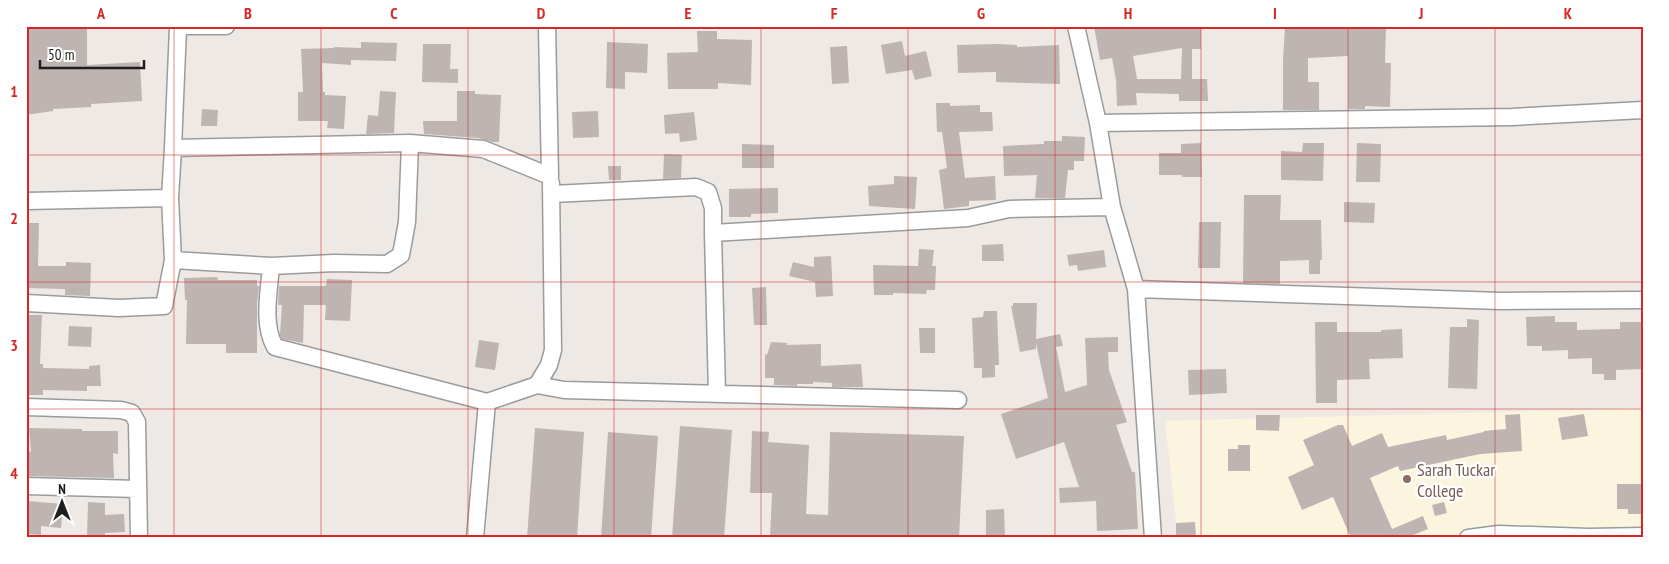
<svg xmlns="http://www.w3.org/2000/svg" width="1669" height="564" viewBox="0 0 1669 564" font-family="'PT Sans Narrow',sans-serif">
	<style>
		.education { fill: #fbf5e0 }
		.building { fill: #beb4b2; fill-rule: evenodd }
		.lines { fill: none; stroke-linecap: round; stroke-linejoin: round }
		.minor-casing { stroke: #9b9b9b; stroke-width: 19 }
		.minor { stroke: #fff; stroke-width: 16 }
		.grid { fill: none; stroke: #d62828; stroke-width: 1; stroke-opacity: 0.55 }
		.education-dot { fill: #8d6e63; stroke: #fff; stroke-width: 2 }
		.labels { text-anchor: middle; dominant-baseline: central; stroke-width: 4.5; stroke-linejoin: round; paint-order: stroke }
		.education-label { font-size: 18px; fill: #785e54; stroke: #fff; text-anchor: start }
		.neatline { fill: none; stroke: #d62828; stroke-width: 2 }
		.grid-label { font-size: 16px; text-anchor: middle; font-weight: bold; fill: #d62828 }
	</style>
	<rect width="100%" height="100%" fill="#eee9e5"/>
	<path class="education" d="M1643,408V538H1178L1165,421Z"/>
	<path class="building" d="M58,26H87V65L140,62L142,101L91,104V107L53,109V111L26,115V29H58Z
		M1094,26H1201V49H1192V79H1207L1208,101H1179V94L1136,93L1137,105L1117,106L1116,80L1112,58L1100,60ZM1182,48L1181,79H1137L1133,56Z
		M1285,26H1386L1385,63H1391L1390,107L1365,106V109H1348V56L1308,58V82H1319V110H1283V61Z
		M697,31H717V39L752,40L751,85L718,83V89H668L667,53L698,52Z
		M902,41L905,56L926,51L932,76L915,80L912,70L886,74L881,45Z
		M361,42L397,43L396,61L351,60V65L322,63L323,92H325V95L346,96L344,129L327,128L328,121H298V92H303L301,49L334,48V47L361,48Z
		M607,42L648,44L647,73L625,72V89L606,88Z
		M423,44H451L450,69H458V83L422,82Z
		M999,44L1017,45V47L1059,45L1060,84L996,82V72L958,73L957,45Z
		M847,46L849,83L832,84L830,47Z
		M380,91L396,92L394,133L366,134L368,115L378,116Z
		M457,91H475V94L501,95L499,142H492L478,138L424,134L423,121H457Z
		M936,103H950V106L980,105V112H992L993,131L959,132L965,178L995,176L996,200L969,201V206L944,209L939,170L947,168L942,132H937Z
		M202,109L218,110L217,126H201Z
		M598,111L599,137L573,138L572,112Z
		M694,112L697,140L680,142L679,133L665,134L664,115Z
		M1062,136L1085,137L1084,161H1074V170H1068L1065,198H1035L1037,175L1004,176L1003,146L1044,144V141H1062Z
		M1201,143L1202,177H1182V175H1159V153H1181V144Z
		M1303,143H1324L1323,181L1281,180V151L1302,152Z
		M1357,143L1381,144L1380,182H1356Z
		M742,144L774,145V168H742Z
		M664,154L682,155L681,178L663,179Z
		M608,166H621V180H609Z
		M894,176L917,177L915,209L869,206L868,186L894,184Z
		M778,188V213L751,214V217H729V189Z
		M1244,195H1281L1280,220H1321L1322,260H1320V274H1309V260L1280,261V284L1243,283Z
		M1344,202L1375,203L1374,223L1344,222Z
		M1199,222H1221L1220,268H1198Z
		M26,223H39L38,266H66V262L91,263L90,296L65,295V289L26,288Z
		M1003,244L1004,261H982V245Z
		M919,249L934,250L932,266H936L935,290H927L926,294L893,293V295H874L873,265L918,266Z
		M1104,250L1106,267L1078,271L1077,265L1069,266L1067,255Z
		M831,256L833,296L816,297L815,282L789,276L793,262L814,267V257Z
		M217,277L218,280H257V286H259L257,304V353H226V344H186L187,300H185L184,278Z
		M327,279L352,280L350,321L325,320L326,305H304L303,343L282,339L280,335L282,305H278L279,286H326Z
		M766,287L767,325H754L752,288Z
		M1013,303H1037L1036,339L1060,334L1063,346L1056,347L1065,392L1087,385L1085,338L1118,337V352H1108L1109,370L1127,422L1116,425L1132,472H1135L1138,529L1097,531L1096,501L1060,503L1059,488L1079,487L1064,442L1016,459L1001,414L1048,398L1036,343V349L1020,352L1011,306H1013Z
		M984,311H997L999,365H995V377L982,378V368H974L972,318L983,317Z
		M26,315H42L40,364H43V368L89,369V366L100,365L101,386H87V391L43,390V395H26Z
		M1555,316V322H1577V330L1620,329V322H1642L1643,369L1616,370V380H1604V374H1592V358L1568,359V350L1542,351V346H1527L1526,317Z
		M1467,319L1479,320L1477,389L1448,388L1450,327H1467Z
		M1315,322H1337V332H1381V330L1402,329L1403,358L1369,359L1370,379L1337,380V403H1316Z
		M69,326L92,327L91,347L68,346Z
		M919,328H935V353H920Z
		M479,340L499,343L495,370L475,367Z
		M771,342L787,343V345L821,344V366L861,364L863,387H832V383L813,382V384H797V386L774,385V378H765V354L767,355Z
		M1226,369L1227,393L1189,395L1188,370Z
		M1520,414L1522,451L1480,454L1400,471L1398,466L1370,478L1392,529L1423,516L1428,529L1406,538H1351L1333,497L1302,510L1288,477L1314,465L1303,440L1338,425H1343L1352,446L1382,433L1388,447L1446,435L1447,440L1484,432V431L1506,429L1505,415Z
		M1584,414L1588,436L1562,440L1558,418Z
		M1256,415H1280L1279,431L1256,430Z
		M680,426L732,430L724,538H672Z
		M29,428L82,429V431H118V454L113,453L114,478L26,476L29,451L31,452Z
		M535,428L584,432L577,538H527Z
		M752,431L769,432L768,442L809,445L806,514L828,515L830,432L964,436L959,538H770L772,493H750Z
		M608,432L658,436L651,538H601Z
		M1238,445H1250V471H1228V449H1238Z
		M1617,484H1643V514H1628V509H1617Z
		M27,501L63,504L61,528L41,526V535L26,534Z
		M88,502L105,503V515L124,514L125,532L105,533V537H87Z
		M1444,502L1447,513L1435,516L1432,505Z
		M1004,509L1005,538H986V510Z
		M1195,522L1196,538H1176V523Z"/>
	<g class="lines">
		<defs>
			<path id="minor" d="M178,26H226
				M1076,26L1098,123L1112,207L1136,289L1153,538
				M178,27L173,148L410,143L483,149L550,176L547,26
				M1098,123L1512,117L1643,110
				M410,143L407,222L401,255L387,264L334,263L271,266C269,292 262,324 275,347L487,402
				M552,194L696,187L708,192L713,208V233L968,218L1009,209L1112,207
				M26,201L170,198
				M713,233L717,394
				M173,260L271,266
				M1136,289L1501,301L1643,300
				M26,303L119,308L164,306L173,260L170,198L173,148
				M537,385L564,390L958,400
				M26,407L121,410L132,413L137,422L139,538
				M26,486L138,489
				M475,538L487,402L537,385L549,365L553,350L551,183
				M1468,538L1499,534L1589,537L1643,536"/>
		</defs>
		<use href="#minor" class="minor-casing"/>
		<use href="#minor" class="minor"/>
	</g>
	<path class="grid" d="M174,26V538M321,26V538M468,26V538M614,26V538M761,26V538M908,26V538M1055,26V538M1201,26V538M1348,26V538M1495,26V538M26,155H1643M26,282H1643M26,409H1643"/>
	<circle class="education-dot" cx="1407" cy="479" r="5"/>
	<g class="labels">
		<g class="education-label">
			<text x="1417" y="469">Sarah Tuckar<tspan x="1417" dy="21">College</tspan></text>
		</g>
	</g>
	<rect width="1669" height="564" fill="none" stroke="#ffffff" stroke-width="55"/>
	<g transform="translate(62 502)" stroke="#ffffff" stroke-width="4" paint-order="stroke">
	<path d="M0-4L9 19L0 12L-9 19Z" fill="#1e1e1e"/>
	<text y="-8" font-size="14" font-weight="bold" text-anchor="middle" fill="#1e1e1e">N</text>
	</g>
	<path d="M40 60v8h104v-8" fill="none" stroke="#1e1e1e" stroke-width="2.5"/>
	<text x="48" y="60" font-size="15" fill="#1e1e1e" stroke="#ffffff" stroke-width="4" paint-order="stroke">50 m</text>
	<rect x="28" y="28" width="1614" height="508" class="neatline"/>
	<g class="grid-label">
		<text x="101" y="19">A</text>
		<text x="248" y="19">B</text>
		<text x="394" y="19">C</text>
		<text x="541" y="19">D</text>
		<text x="688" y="19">E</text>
		<text x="834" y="19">F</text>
		<text x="981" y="19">G</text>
		<text x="1128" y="19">H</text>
		<text x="1275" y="19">I</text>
		<text x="1421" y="19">J</text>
		<text x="1568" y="19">K</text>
		<text x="14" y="97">1</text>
		<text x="14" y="224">2</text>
		<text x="14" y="351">3</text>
		<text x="14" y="479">4</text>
	</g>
</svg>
